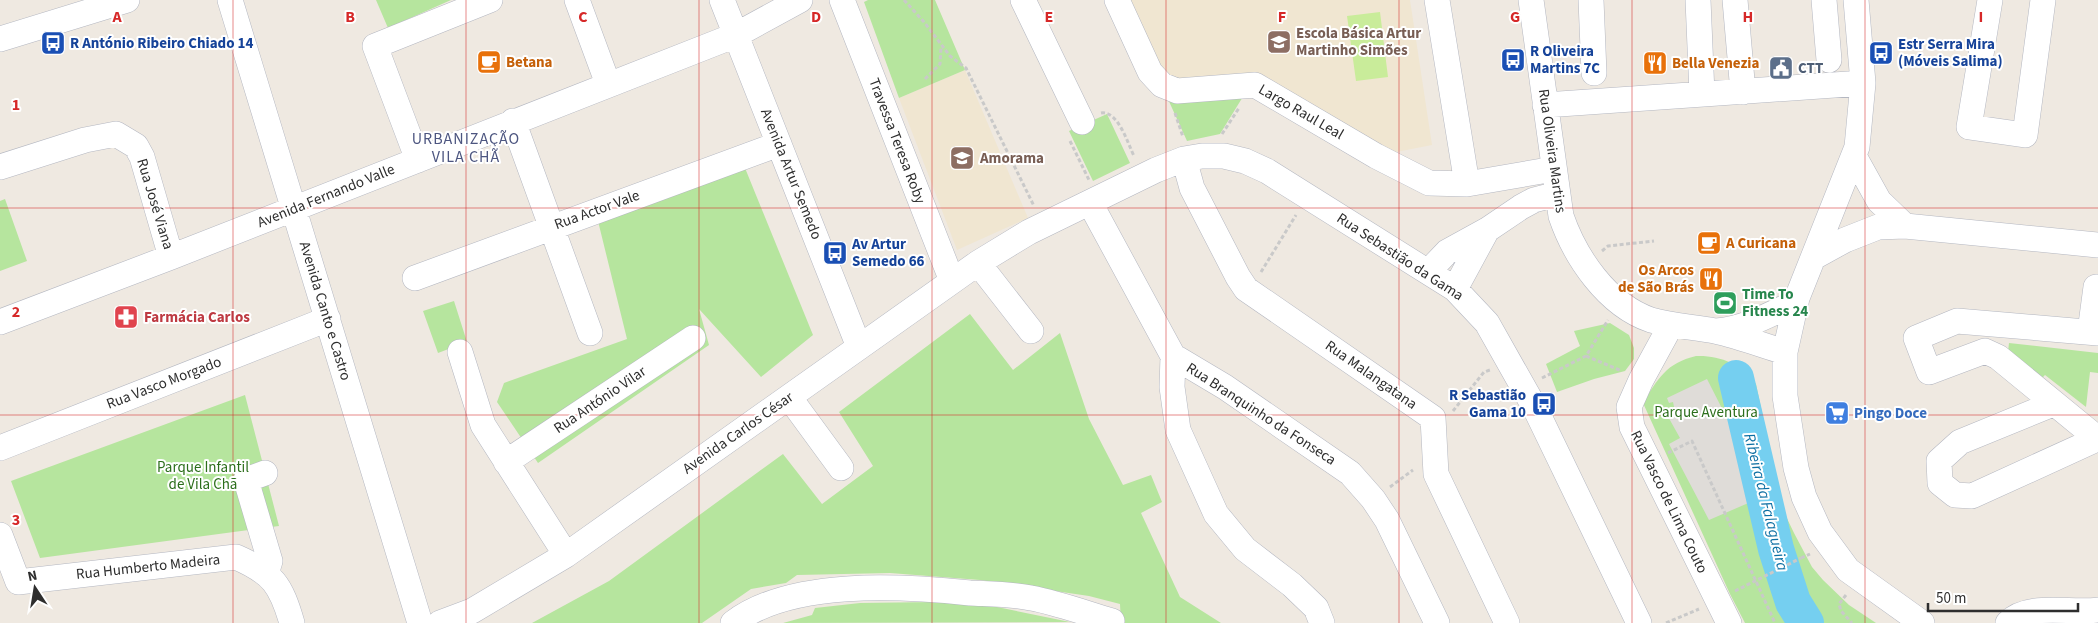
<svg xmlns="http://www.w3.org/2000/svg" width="2098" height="623" viewBox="0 0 2098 623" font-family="'Source Sans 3',sans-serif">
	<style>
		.education { fill: #f0e6d1 }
		.green { fill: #b6e59e }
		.pitch { fill: #c9ec9a }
		.plaza { fill: #dfdcd8 }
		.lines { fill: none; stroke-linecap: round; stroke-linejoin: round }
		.river { stroke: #75cff0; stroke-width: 36 }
		.minor-casing { stroke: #b4b7c1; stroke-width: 26 }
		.path { stroke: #c9c9c9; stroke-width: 3; stroke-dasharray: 4 2.5; stroke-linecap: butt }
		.minor { stroke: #fff; stroke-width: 25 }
		.path-bridge { stroke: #c9c9c9; stroke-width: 3; stroke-dasharray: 4 2.5; stroke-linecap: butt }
		.grid { fill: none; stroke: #d62828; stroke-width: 1; stroke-opacity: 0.55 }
		.labels { text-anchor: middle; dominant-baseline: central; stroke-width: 4; stroke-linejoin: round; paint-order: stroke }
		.education-label { font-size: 15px; font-weight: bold; fill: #785e54; stroke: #fff; text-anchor: start }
		.transit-label { font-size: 15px; font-weight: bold; fill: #164399; stroke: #fff; text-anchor: start }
		.food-label { font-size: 15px; font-weight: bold; fill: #c56008; stroke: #fff; text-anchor: start }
		.service-label { font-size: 15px; font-weight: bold; fill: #4e5e75; stroke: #fff; text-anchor: start }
		.street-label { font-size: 15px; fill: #2e2e2e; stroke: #fff }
		.leisure-label { font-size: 15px; font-weight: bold; fill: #27864d; stroke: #fff; text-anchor: start }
		.health-label { font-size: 15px; font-weight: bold; fill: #be3a42; stroke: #fff; text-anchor: start }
		.park-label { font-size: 15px; fill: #2c6e1b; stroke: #fff }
		.shop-label { font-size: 15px; font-weight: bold; fill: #366cbe; stroke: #fff; text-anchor: start }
		.neighbourhood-label { font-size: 16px; letter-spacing: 1px; fill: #4d5680; stroke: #fff }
		.water-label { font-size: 16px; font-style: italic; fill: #0d6fa3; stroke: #fff }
		.grid-label { font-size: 16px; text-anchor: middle; font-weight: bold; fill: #d62828; stroke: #fff; stroke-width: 4; stroke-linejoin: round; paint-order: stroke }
	</style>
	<rect width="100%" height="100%" fill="#efe9e1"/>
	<path class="education" d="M1120,0H1410L1432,145L1376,156L1255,85H1162Z
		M965,70L1028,218L957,250L899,98Z"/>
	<path class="green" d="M376,0H451L388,28Z
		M868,0H935L965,70L899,98L864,2Z
		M1244,95L1220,134L1187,141L1167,97Z
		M1107,114L1130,163L1093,181L1069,131Z
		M745,168L813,335L761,377L699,309L709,345L538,463L497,402L504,383L627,339L597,217Z
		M5,199L27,261L0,271V201Z
		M454,301L467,342L438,353L423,311Z
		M970,314L1013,370L1060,333L1089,419L1123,485L1151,475L1162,502L1141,513L1180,597L1221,623H1121L1120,604L1089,596L980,580L890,573L797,575L786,583L751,589L702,623H532L609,581L783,454L822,504L873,466L839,412Z
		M1610,323L1629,335L1634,348V359L1625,371L1594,379L1557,392L1546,364L1580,346L1574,331Z
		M2009,343L2098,353V373L2090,372L2086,407L2045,375L2042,378L2008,352Z
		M1696,356C1719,355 1742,364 1756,384L1782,508L1794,533L1812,567L1823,580L1849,605L1876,623H1745L1730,594L1643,403C1658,379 1666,363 1696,356Z
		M245,395L279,526L40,558L11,481Z
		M935,602L987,605L1070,622L783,623L812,615L815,608L860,603Z"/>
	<path class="pitch" d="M1380,12L1388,77L1356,81L1347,16Z"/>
	<path class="plaza" d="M1707,379L1736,436L1753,501L1709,520L1669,444L1680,438L1666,413L1675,411L1673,402L1669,403L1667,398Z"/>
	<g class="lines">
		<path class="river" d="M1736,378L1776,549L1793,602L1806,623"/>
		<defs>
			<path id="minor" d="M230,0L420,623
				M577,0L608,84
				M722,0L859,347
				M842,0L952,281
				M1023,0L1082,122
				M1117,0L1150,72L1162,85L1177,91L1255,85L1376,156L1429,183L1467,184
				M1437,0L1467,184L1554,169
				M1531,0L1561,216C1575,257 1607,305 1651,320C1672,326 1693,327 1715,331C1738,336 1762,345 1785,352
				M1591,0L1594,73
				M1698,0L1702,94
				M1735,0L1743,92
				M1824,0L1829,60
				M1856,0L1863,83L1857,147L1797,298L1785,352V396L1796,468L1804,497L1820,532L1848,570L1922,623
				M1990,0L1969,127L2025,135L2043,0
				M0,39L127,0
				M1545,105L1863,83
				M513,121L590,333
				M1854,156L1879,201L1905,226
				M1184,159L1192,188L1238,277L1246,289L1433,418L1436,474L1507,623
				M418,160L375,46L490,0
				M0,167L85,140L116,134L136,146L142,157L171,257
				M1090,203L1173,356L1225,387L1350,473L1373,499L1387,520L1437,623
				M1814,257L1845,240L1878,227L1905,226L2098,245
				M978,263L1031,331
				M1428,272L1447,252L1487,230L1521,207L1534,200L1557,194
				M415,278L779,144
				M1455,289L1487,230
				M0,322L171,257L736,35L800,0
				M1671,325L1641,380L1629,407L1632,427L1729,623
				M1716,331C1744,329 1771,314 1796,302
				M2090,332L2096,287
				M2098,333L1957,321L1916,338L1929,372L1985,351L1998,357L2098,439
				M460,352L483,425L566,555
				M1173,356L1172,387L1178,430L1216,514L1245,549L1292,585L1316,608L1322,623
				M789,397L841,468
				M2053,404L1960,442L1939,461L1940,483L1955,495L1972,496L2097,439
				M0,448L328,319
				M506,462L693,338
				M265,473L246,480L270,561L266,574
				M0,535L18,582L236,557C273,573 281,585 292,623
				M440,623L472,611L566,555L978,263L1029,232L1156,170L1184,159L1202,156H1224L1245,161L1267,171L1455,289L1487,323L1535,408L1639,623
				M733,623C791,579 901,586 970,593C990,594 1012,594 1031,598C1058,603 1085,613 1112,621
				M2008,623C2028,602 2071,614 2098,610"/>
		</defs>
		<use href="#minor" class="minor-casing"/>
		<path class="path" d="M904,0L924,22L950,56L966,68L1034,206
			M925,79L940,64L941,47
			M1101,113C1118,110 1128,144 1134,156
			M1175,113L1183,137
			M1222,134L1239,108
			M1070,141L1089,180
			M1602,251L1608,246L1654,241
			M1261,272L1296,215
			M1586,356L1622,371
			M1542,378L1586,356L1608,320
			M1453,411L1484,372L1490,370
			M1668,453L1692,441L1775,623
			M1390,487L1413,470
			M1801,558L1810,554
			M1846,595L1839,604L1841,611L1852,623
			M1666,623L1699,609"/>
		<use href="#minor" class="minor"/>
		<path class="path-bridge" d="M1735,591L1801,558"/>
	</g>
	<path class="grid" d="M233,0V623M466,0V623M699,0V623M932,0V623M1166,0V623M1399,0V623M1632,0V623M1865,0V623M0,208H2098M0,415H2098"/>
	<defs>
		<symbol id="school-square" viewBox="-11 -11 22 22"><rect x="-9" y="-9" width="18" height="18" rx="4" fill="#8d6e63" stroke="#fff"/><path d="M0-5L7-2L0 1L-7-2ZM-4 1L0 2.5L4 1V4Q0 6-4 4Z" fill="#fff"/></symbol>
		<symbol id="bus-square" viewBox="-11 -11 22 22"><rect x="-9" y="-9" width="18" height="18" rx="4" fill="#1a4fb4" stroke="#fff"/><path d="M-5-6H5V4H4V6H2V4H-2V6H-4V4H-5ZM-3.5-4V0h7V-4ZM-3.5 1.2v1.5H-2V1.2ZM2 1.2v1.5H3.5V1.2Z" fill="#fff"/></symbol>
		<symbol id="cafe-square" viewBox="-11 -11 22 22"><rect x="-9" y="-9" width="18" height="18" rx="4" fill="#e8710a" stroke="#fff"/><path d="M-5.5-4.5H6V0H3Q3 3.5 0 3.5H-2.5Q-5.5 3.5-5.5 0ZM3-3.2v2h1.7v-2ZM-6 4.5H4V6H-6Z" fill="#fff"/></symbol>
		<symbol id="restaurant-square" viewBox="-11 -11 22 22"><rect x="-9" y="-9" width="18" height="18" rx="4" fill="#e8710a" stroke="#fff"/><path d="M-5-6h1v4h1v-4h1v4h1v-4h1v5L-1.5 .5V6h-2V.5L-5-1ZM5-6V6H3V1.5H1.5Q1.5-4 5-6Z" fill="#fff"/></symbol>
		<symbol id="civic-square" viewBox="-11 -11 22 22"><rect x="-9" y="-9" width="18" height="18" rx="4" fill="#5c6f8a" stroke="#fff"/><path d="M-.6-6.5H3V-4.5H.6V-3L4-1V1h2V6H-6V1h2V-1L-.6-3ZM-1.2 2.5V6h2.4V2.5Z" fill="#fff"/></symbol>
		<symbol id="stadium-square" viewBox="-11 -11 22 22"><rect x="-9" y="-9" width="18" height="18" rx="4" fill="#2e9e5b" stroke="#fff"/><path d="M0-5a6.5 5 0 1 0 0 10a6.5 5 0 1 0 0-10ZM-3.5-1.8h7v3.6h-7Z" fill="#fff"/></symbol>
		<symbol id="pharmacy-square" viewBox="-11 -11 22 22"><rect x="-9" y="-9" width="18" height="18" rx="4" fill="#e0444e" stroke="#fff"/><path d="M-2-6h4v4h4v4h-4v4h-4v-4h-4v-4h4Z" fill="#fff"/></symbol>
		<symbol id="supermarket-square" viewBox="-11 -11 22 22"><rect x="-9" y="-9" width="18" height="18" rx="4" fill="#3f7fe0" stroke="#fff"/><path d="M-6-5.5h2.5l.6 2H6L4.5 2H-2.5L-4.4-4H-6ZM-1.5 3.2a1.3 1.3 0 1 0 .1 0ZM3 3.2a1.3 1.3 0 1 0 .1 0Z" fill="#fff"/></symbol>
	</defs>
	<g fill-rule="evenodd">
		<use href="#school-square" x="1265" y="28" width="28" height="28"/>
		<use href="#bus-square" x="39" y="29" width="28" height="28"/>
		<use href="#bus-square" x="1867" y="39" width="28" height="28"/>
		<use href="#bus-square" x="1499" y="46" width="28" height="28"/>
		<use href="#cafe-square" x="475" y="48" width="28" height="28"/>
		<use href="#restaurant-square" x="1641" y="49" width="28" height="28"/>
		<use href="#civic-square" x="1767" y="54" width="28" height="28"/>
		<use href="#school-square" x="948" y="144" width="28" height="28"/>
		<use href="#cafe-square" x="1695" y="229" width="28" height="28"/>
		<use href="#bus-square" x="821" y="239" width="28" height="28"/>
		<use href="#restaurant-square" x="1697" y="265" width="28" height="28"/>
		<use href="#stadium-square" x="1711" y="289" width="28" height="28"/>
		<use href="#pharmacy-square" x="112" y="303" width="28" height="28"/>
		<use href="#bus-square" x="1530" y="390" width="28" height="28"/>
		<use href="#supermarket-square" x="1823" y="399" width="28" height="28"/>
	</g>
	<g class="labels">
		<g class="education-label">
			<text x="1296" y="33">Escola Básica Artur<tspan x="1296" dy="17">Martinho Simões</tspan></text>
			<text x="980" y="158">Amorama</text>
		</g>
		<g class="transit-label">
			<text x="70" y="43">R António Ribeiro Chiado 14</text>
			<text x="1898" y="44">Estr Serra Mira<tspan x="1898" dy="17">(Móveis Salima)</tspan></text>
			<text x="1530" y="51">R Oliveira<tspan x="1530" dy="17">Martins 7C</tspan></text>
			<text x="852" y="244">Av Artur<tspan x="852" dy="17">Semedo 66</tspan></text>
			<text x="1526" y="395" text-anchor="end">R Sebastião<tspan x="1526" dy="17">Gama 10</tspan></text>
		</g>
		<g class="food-label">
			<text x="506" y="62">Betana</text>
			<text x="1672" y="63">Bella Venezia</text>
			<text x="1726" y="243">A Curicana</text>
			<text x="1694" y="270" text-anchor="end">Os Arcos<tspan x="1694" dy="17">de São Brás</tspan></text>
		</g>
		<g class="service-label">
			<text x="1798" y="68">CTT</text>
		</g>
		<g class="street-label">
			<text transform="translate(1301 112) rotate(30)">Largo Raul Leal</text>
			<text transform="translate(897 141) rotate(69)">Travessa Teresa Roby</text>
			<text transform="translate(1552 151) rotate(82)">Rua Oliveira Martins</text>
			<text transform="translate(791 174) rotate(68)">Avenida Artur Semedo</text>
			<text transform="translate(326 196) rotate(-22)">Avenida Fernando Valle</text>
			<text transform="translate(155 204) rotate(73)">Rua José Viana</text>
			<text transform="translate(597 210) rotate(-20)">Rua Actor Vale</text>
			<text transform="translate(1400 257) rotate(33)">Rua Sebastião da Gama</text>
			<text transform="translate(325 311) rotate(73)">Avenida Canto e Castro</text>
			<text transform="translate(1371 375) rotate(35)">Rua Malangatana</text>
			<text transform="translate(164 383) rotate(-21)">Rua Vasco Morgado</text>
			<text transform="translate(600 400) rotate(-34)">Rua António Vilar</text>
			<text transform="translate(1261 414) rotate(33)">Rua Branquinho da Fonseca</text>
			<text transform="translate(738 433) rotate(-35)">Avenida Carlos César</text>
			<text transform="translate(1669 502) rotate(64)">Rua Vasco de Lima Couto</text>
			<text transform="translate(148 567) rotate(-6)">Rua Humberto Madeira</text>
		</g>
		<g class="leisure-label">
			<text x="1742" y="294">Time To<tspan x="1742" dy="17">Fitness 24</tspan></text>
		</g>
		<g class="health-label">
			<text x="144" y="317">Farmácia Carlos</text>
		</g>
		<g class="park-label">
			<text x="1706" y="412">Parque Aventura</text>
			<text x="203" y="467">Parque Infantil<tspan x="203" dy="17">de Vila Chã</tspan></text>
		</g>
		<g class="shop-label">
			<text x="1854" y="413">Pingo Doce</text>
		</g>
		<g class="neighbourhood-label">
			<text x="466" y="139">URBANIZAÇÃO<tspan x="466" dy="18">VILA CHÃ</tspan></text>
		</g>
		<g class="water-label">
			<text transform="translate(1766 502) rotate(76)">Ribeira da Falagueira</text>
		</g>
	</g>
	<g class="grid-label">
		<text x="117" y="22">A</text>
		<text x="350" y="22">B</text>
		<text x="583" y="22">C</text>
		<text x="816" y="22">D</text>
		<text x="1049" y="22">E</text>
		<text x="1282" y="22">F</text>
		<text x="1515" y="22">G</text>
		<text x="1748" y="22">H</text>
		<text x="1981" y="22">I</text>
		<text x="16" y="110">1</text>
		<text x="16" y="317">2</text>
		<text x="16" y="525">3</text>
	</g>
	<g transform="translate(35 588) rotate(348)" stroke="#ffffff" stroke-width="4" paint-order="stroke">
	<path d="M0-4L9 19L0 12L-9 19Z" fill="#2e2e2e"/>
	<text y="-8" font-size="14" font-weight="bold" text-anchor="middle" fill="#2e2e2e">N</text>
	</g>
	<path d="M1928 603v8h150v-8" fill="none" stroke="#2e2e2e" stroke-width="2.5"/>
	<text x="1936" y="603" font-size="15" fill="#2e2e2e" stroke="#ffffff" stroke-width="4" paint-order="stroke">50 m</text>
</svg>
